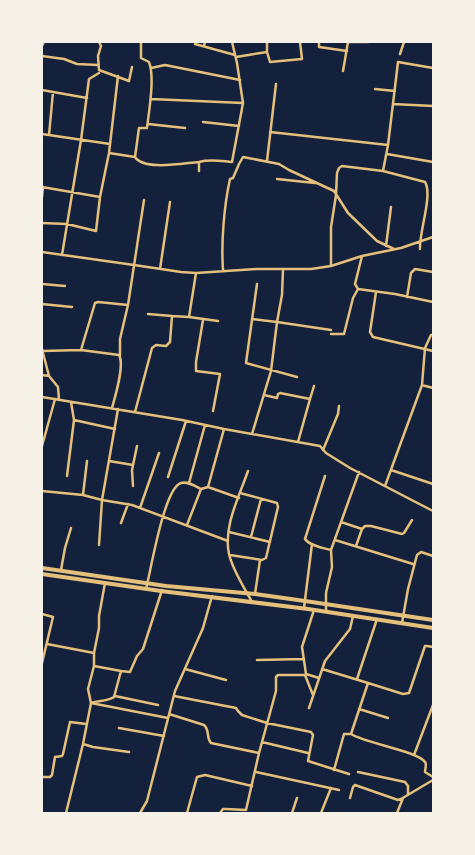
<svg xmlns="http://www.w3.org/2000/svg" width="475" height="855" viewBox="0 0 475 855" font-family="Quicksand,sans-serif">
	<style>
		.lines { fill: none; stroke-linecap: round; stroke-linejoin: round }
		.minor { stroke: #e5c07b; stroke-width: 2.5 }
		.primary { stroke: #e5c07b; stroke-width: 4 }
	</style>
	<rect width="100%" height="100%" fill="#14213d"/>
	<g class="lines">
		<path class="minor" d="M99,42L101,46L98,56L99,70L129,81L132,67
			M267,42V52L270,62L302,59L300,42
			M319,42V47L347,51
			M195,44L235,55
			M42,46L44,42
			M204,46L205,42
			M400,54L404,42
			M42,56L64,59L77,64L98,65
			M236,57L267,52
			M151,68L165,65L240,80
			M343,71L348,42H368
			M375,89L395,91
			M42,90L87,98
			M151,99L243,103
			M393,104L433,106
			M203,122L239,126
			M148,124L185,128
			M270,132L388,145
			M42,134L110,144
			M49,135L53,92
			M109,153L135,157L139,128H147C149,111 155,77 149,62L141,58V42
			M387,154L433,162
			M135,157C144,171 184,163 199,162
			M267,161L276,84
			M199,171V162C210,159 220,161 232,162L243,103L237,63L232,42
			M383,171L388,145L398,62L433,68
			M277,179L315,183
			M42,187L100,197L109,153L118,76
			M42,197L43,187
			M42,223L67,224L96,231L100,197
			M386,246L391,207
			M42,252L134,265L181,272L196,273L257,269H311L331,266L362,256L401,248L433,237
			M62,255L81,140L89,79L99,73
			M362,256L355,284L358,289L395,294L433,302
			M331,266V227L336,195L337,173L339,168L342,166L383,171L425,182C433,195 419,232 420,249
			M160,269L170,202
			M223,270C221,243 224,206 230,179L233,178L239,164L243,157L279,164L289,170L334,191L348,213L377,241L394,249
			M283,270L282,295L277,322L331,330
			M42,284L65,286
			M257,284L246,363L297,377
			M376,292L370,332L373,337L433,351
			M407,297L411,273L415,269L433,272
			M42,304L72,307
			M148,314L172,316
			M189,317L196,273
			M252,319L277,322L271,371L252,434
			M203,320L196,362V371L220,374L213,411
			M331,334H344L353,298L358,289
			M42,349L49,376L58,387L59,400
			M81,350L119,355C125,365 115,397 112,408
			M42,351L81,350L95,303L98,302L128,305L144,200
			M120,356V339L128,305
			M42,375L49,376
			M422,385L433,388
			M264,395L277,398L278,394L280,393L310,399L298,442
			M42,397L182,420L224,429L320,446L326,453L350,468L433,511
			M310,399L314,386
			M135,412L152,348L156,345L166,346L170,342L172,316L189,317L218,321
			M74,420L115,429
			M42,446L55,399
			M323,450L338,414L339,406
			M109,461L133,465
			M391,470L433,484
			M248,471C239,497 223,527 229,554C233,571 244,587 252,602
			M67,476L74,420L71,402
			M325,476L305,539C310,546 323,548 331,550L332,567L326,593V612
			M168,477L186,421
			M189,483L205,425
			M133,486L132,470L137,446
			M385,486L422,385L425,348L431,335H433
			M208,487L224,429
			M42,491L83,495L102,500L132,505L228,541
			M83,495L87,461
			M140,508L159,453
			M341,522L362,529
			M121,523L128,504
			M187,525L201,489L208,487L239,498
			M229,532L270,542
			M251,537L261,499
			M335,540L413,564
			M99,545L102,500L118,409
			M356,546L362,529L365,526H371L402,534L404,533L412,520
			M331,550L359,472
			M230,555L262,560L266,558L278,507L277,503L240,493
			M61,570L65,548L71,528
			M105,583L99,616V628L94,653V666L88,689L91,703L168,718
			M146,589C151,570 164,488 181,483C188,481 195,486 201,489
			M255,594L260,560
			M304,608L312,544
			M42,614L53,617L42,663
			M402,623L408,589L417,555L421,552L433,556
			M47,644L94,653
			M257,660L304,659
			M94,666L121,671
			M185,669L226,680
			M322,669L368,683
			M306,674L319,678
			M305,675L313,695
			M357,679L377,619
			M115,696L158,705
			M174,696L236,708L238,711L242,715L267,723L311,732L313,735L308,761L349,774
			M309,708L325,661L350,629L353,616
			M359,709L388,718
			M169,714L204,725C210,730 206,738 211,743L259,753
			M119,728L164,736
			M351,734L368,683L403,694L409,693L425,646H427L433,647
			M262,742L308,753
			M83,744L93,747L129,752
			M414,755L433,705
			M334,770L344,734H351C365,743 417,751 425,762C427,764 425,769 425,772L433,777
			M256,772L339,790
			M358,772L405,782L408,786V794
			M42,777H50L52,775L55,757L62,756L63,754L70,722L86,724
			M350,798L353,787L355,785L398,800L401,799L433,780
			M66,813L83,744L91,703C99,700 106,702 114,697L121,671L130,672L137,656L143,649L162,590
			M140,813L147,801L175,691L203,628L212,596
			M187,813L197,777L205,775L252,786
			M220,813L223,809H226L246,810L259,753L276,691V677L278,675H304L306,674L302,647L314,610
			M292,813L297,798
			M321,813L331,788
			M397,813L403,798"/>
		<path class="primary" d="M42,568L166,586L255,594L305,601L433,620
			M42,574L161,591L308,609L433,628"/>
	</g>
	<rect width="475" height="855" fill="none" stroke="#f6f1e7" stroke-width="86"/>
</svg>
